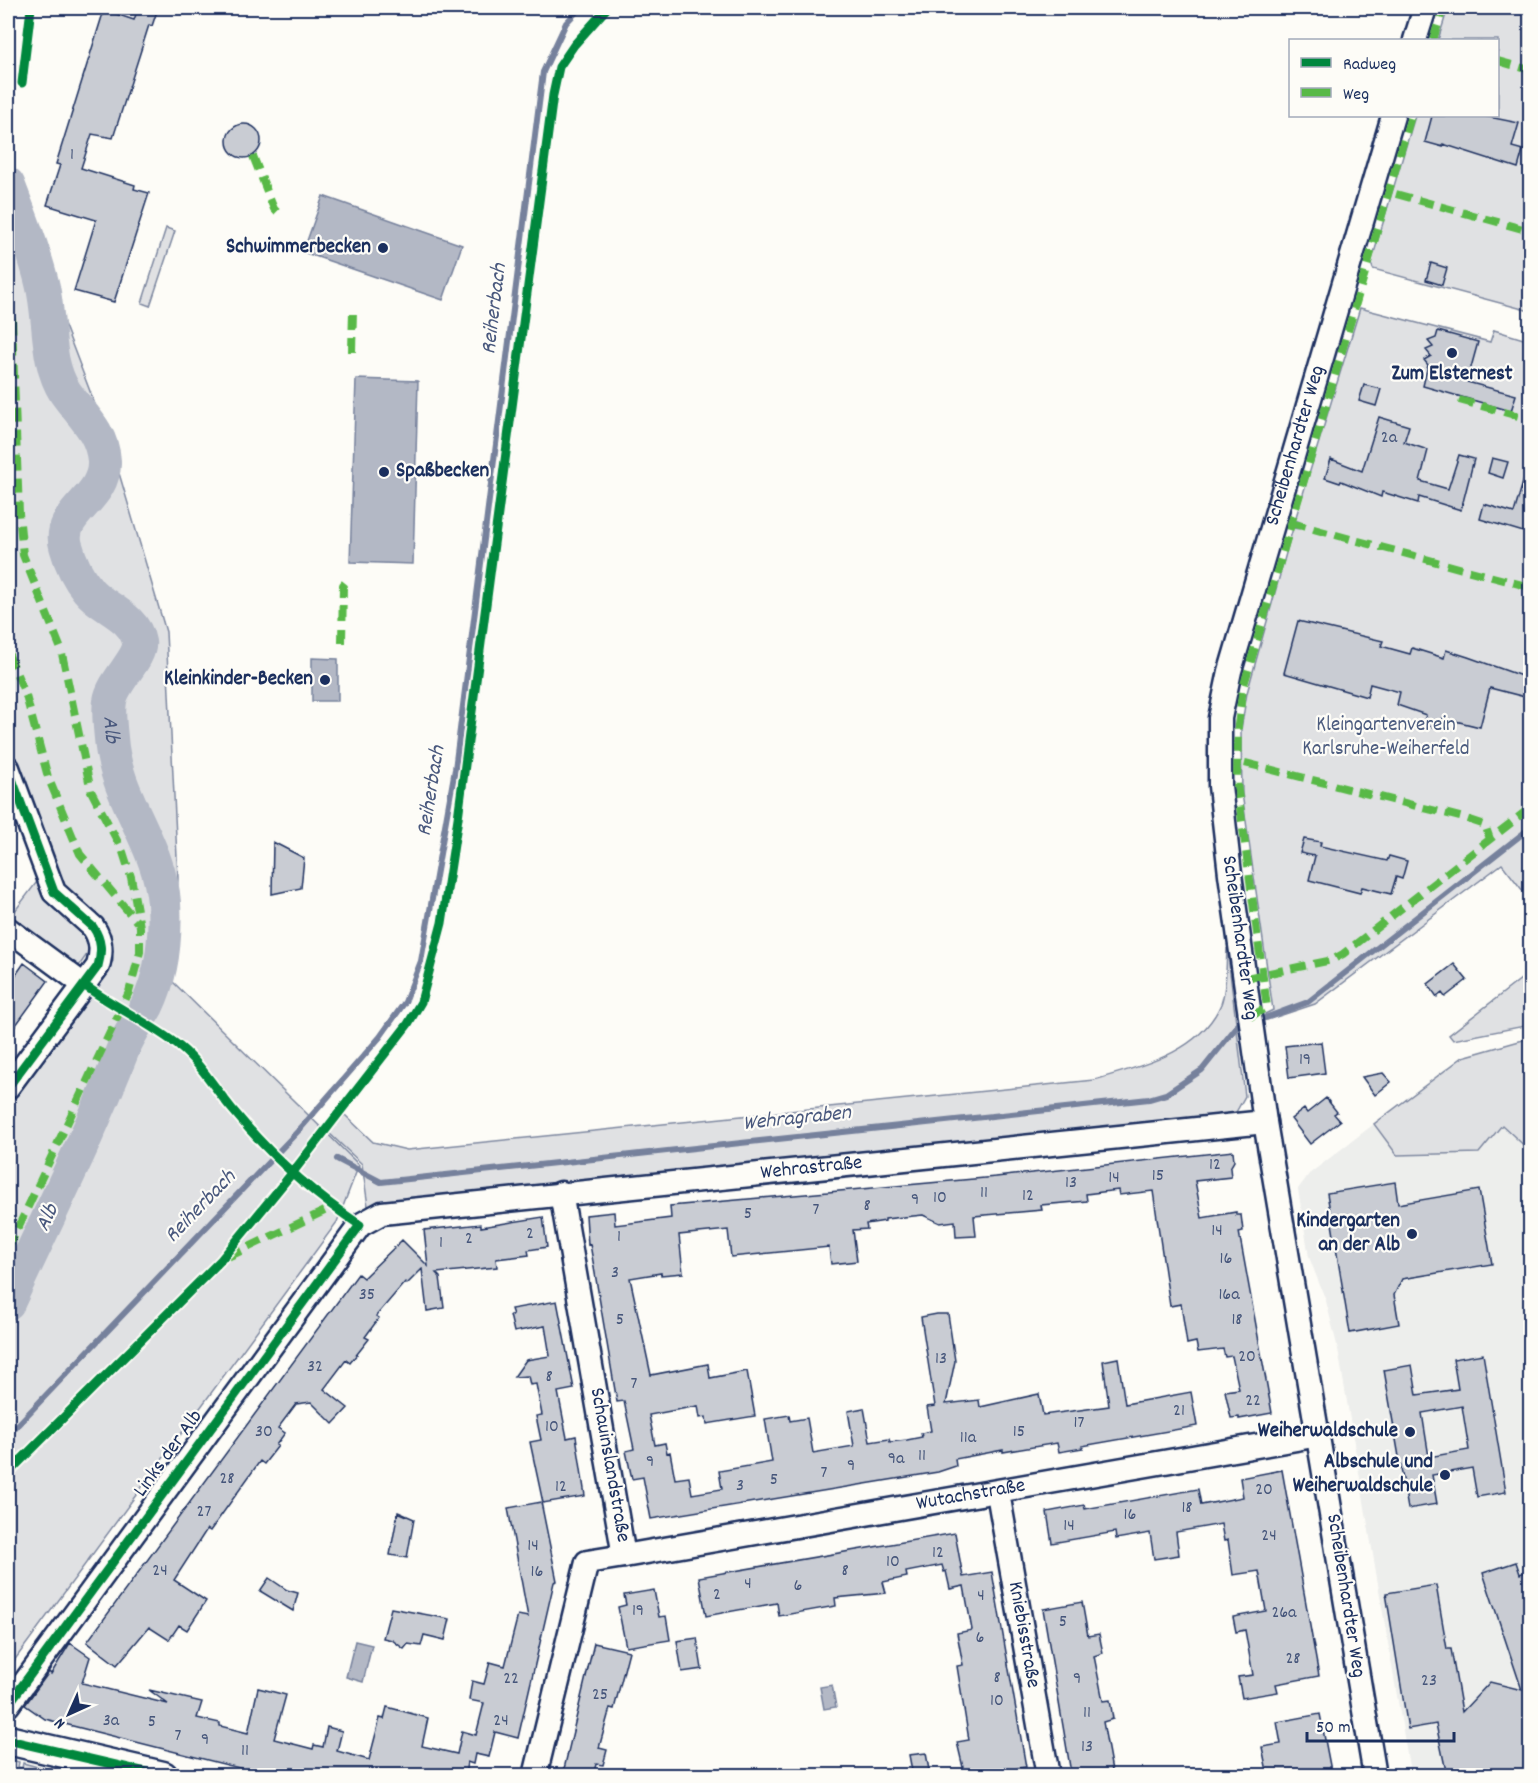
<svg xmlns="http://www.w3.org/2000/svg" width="1538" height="1783" viewBox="0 0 1538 1783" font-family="Dekko,sans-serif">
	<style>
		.built { fill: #edeeec }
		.green { fill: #e0e1e3; stroke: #7e88a0; stroke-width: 1.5 }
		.water { fill: #b3b8c5; stroke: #76819c; stroke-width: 1.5 }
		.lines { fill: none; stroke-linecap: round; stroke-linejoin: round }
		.stream { stroke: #76819c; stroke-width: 6 }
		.river { stroke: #b3b8c5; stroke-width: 34 }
		.building { fill: #c9ccd3; stroke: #1b2f5e; stroke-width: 1.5; fill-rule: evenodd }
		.minor-casing { stroke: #1b2f5e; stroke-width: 27 }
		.tertiary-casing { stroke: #1b2f5e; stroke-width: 33 }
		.minor { stroke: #fdfcf7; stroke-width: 22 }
		.tertiary { stroke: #fdfcf7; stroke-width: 28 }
		.quiet { stroke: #58b947; stroke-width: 8; stroke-dasharray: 15 8; stroke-linecap: butt }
		.cycleway-casing { stroke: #fdfcf7; stroke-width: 13 }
		.cycleway { stroke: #00873e; stroke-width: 9 }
		.poi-dot { fill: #1b2f5e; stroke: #fdfcf7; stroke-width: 2 }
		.labels { text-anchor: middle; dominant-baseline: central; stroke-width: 4.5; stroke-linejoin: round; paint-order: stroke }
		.number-label { font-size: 18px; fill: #46567b }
		.poi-label { font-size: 21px; font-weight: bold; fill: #1b2f5e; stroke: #fdfcf7; text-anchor: end }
		.street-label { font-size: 21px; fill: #1b2f5e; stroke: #fdfcf7 }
		.park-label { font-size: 21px; fill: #4c5c7f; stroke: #fdfcf7 }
		.water-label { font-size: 22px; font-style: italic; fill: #49587d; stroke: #fdfcf7 }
	</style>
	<rect width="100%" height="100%" fill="#fdfcf7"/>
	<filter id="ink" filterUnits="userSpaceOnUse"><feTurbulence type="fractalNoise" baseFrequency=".0167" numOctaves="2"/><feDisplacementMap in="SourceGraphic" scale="12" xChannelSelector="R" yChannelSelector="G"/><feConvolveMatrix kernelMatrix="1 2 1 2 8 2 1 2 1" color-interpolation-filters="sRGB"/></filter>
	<g filter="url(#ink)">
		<path class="built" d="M1374,1124L1397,1155L1502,1125L1530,1151V1775H1403L1409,1766L1338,1349L1326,1301L1309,1257L1298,1189L1309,1174Z"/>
		<path class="green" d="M1448,8H1530V311L1373,269L1371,263L1415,116H1498V40H1438Z
			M8,75L15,95L16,117L8,128Z
			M8,219L35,248L111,446L166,632L178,878L173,982L359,1165L337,1222L8,1669V1104L113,961L111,934L72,898L51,865L8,747Z
			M166,228L175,231L150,306L142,303Z
			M1360,308L1490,342L1494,330L1530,341V900L1502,864L1315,1004L1267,1020L1265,1014L1273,1010L1242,793L1241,730L1247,693L1293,528L1299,529L1300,522L1295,520Z
			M36,883L89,929L95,943L74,973L8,920Z
			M1227,948L1245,1096L1235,1114L1224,1118L368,1206L362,1164L328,1132L345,1115L373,1142L407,1150L1094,1080C1141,1066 1200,1053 1221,1004C1227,988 1226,965 1227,948Z
			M1530,972V1025L1453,1040L1449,1035Z
			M1530,1038V1151L1502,1125L1479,1153L1397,1155L1374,1124L1463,1057Z
			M8,1759L19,1762L18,1767L22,1768L23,1763L53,1771L52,1775H8Z"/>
		<path class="water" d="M323,196L462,245L443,300L303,252Z
			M356,379L418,381L413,564L350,562Z
			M312,658L338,659V701H312Z
			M355,1641L372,1645L363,1682L346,1677Z
			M832,1685L836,1707L824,1709L820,1687Z"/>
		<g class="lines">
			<path class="stream" d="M1265,1018L1308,1002L1530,828
				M337,1159L381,1182L1149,1099L1166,1094L1202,1070L1238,1025
				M8,1435L300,1129L380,1037L405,1002L421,961L455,769L543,72L566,23L580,8"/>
			<path class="river" id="s1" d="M8,184C20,216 34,249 42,283C51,318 45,361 65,392C81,415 102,431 104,461C106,500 56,512 66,546C70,561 78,578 88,590C103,609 134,615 139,642C142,657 113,681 110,701C108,712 110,727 111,738C115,798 160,844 164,903C166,937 162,975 147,1006C139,1020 129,1034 123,1049C89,1136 47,1219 8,1303"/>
		</g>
		<path class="building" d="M138,8H158L152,26L149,25L113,138L92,134L81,168L135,185L134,189L149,193L114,302L74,291L96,220L47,205L60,165L56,164L104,10L134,20Z
			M1432,116H1484L1519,123L1512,147L1523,150L1518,168L1443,144V147L1425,142Z
			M227 141a17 17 0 1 1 34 0a17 17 0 1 1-34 0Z
			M1431,263L1447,268L1442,285L1426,280Z
			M1438,331L1478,342L1467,382L1516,395L1511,411L1423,386L1428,365L1424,360L1431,356L1426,350L1433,347L1428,341L1436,338Z
			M1364,385L1381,389L1376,406L1359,401Z
			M1379,417L1409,426L1404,442L1428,450L1420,481L1448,489L1459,455L1474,459L1461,510L1419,497L1418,503L1382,492L1381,497L1341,481L1340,483L1325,478L1331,459L1362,471Z
			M1492,458L1508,462L1503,478L1488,473Z
			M1526,472L1530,473V534L1480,519L1484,504L1514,513Z
			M1298,621L1383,641L1381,646L1410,654L1412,648L1444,658L1446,650L1468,657L1530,679L1525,697L1490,688L1480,727L1443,718L1440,729L1423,724L1426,715L1397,705L1400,692L1370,684L1367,697L1284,673Z
			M1304,839L1321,842L1320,846L1387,861L1389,856L1407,861L1402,879L1396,877L1391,894L1362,887L1360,893L1309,880L1315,856L1300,853Z
			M273,842L304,858L301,888L272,894Z
			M24,963L48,981L8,1036V986Z
			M1454,964L1467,980L1445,997L1442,993L1437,997L1428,984Z
			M1321,1042L1325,1073L1289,1078L1285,1046Z
			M1383,1073L1391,1082L1375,1095L1362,1077Z
			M1326,1098L1337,1112L1334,1114L1340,1121L1310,1144L1291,1119L1304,1109L1307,1113Z
			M1233,1151L1234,1161L1230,1168L1231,1177L1195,1181L1202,1218L1236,1212V1215H1241L1243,1231L1239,1232L1272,1413L1239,1419V1417L1231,1418L1225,1391L1239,1389L1232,1356L1225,1357L1223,1349L1198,1352L1196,1342L1187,1344L1181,1304L1170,1306L1153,1191L1119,1195L1118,1190L1086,1194L1087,1201L1041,1205L1042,1210L974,1216L976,1236L956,1237L955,1221L940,1223L923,1215L885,1219V1221L866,1224L867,1229L853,1230L857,1261L831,1264L829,1247L731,1257L728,1230L679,1235L683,1273L661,1275V1273L630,1278L651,1375L708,1364L710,1378L747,1371L755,1416L707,1424L706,1417L700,1418L698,1406L649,1415L655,1445L665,1443L667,1453L670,1452L675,1479L689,1477L692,1494L722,1489L719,1471L772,1462L765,1419L789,1415L790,1421L807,1418L813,1453L854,1446L848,1411L864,1408L870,1442L889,1439L890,1442L907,1440L922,1437L921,1433L931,1431L927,1407L935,1406L921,1317L937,1314H948L955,1361L946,1404L979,1400L980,1407L1039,1394L1043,1415L1109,1406L1103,1361L1118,1358L1125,1404L1191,1392L1197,1426L1082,1446L1083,1448L1059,1452L1057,1443L1003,1452V1450L955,1459L956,1466L938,1472L651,1519L643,1477L632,1479L626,1451L634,1449L624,1401L617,1402L590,1244L588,1245L586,1215L614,1212L615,1225L671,1218L670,1206L996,1177Z
			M1395,1182L1398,1204L1479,1190L1492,1264L1402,1279L1394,1295L1399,1324L1350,1333L1327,1193Z
			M543,1217L547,1247L528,1250L529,1255L496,1259L497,1267L436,1273L440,1277L444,1308L427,1311L422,1269L407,1284L405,1282L376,1316L379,1318L365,1337L369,1339L350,1363L346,1360L324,1389L348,1408L333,1424L311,1402L296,1404L278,1428L285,1433L276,1445L278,1446L264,1464L260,1461L210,1531L207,1529L174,1580L206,1601L187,1630L179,1625L169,1640L149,1627L117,1665L87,1642L358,1274L363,1278L402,1240L428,1266L424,1230L481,1224V1227Z
			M557,1301L574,1389L558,1392L567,1438L576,1436L585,1496L543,1503L530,1442L541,1440L536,1416L542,1415L536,1384L530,1385L528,1376L514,1377L526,1360L550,1356L545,1326L514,1332L510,1315H513L511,1309Z
			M1483,1354L1506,1492L1477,1497L1472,1468L1432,1475L1437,1504L1408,1509L1384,1370L1412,1365L1417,1395L1458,1389L1453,1359ZM1462,1406L1469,1450L1429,1457L1422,1413Z
			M1282,1470L1319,1676L1276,1684L1278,1692L1242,1698L1238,1677L1253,1675L1245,1630L1236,1632L1233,1617L1266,1611L1259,1571L1233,1575L1228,1540L1224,1541L1221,1524L1176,1532L1179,1555L1154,1559L1150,1533L1116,1539L1115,1532L1052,1543L1047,1512L1084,1505L1085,1509L1198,1489L1201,1505L1243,1497L1240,1478Z
			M541,1502L557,1581L554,1582L518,1738L495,1732L489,1757L475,1754L473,1764L467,1762L465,1776H271L45,1719L25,1705L49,1672L51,1674L70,1643L90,1657L82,1683L168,1704L149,1690L202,1702L197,1718L220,1723V1726L248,1733L258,1688L286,1695L274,1739L313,1749L314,1745L323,1747L327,1727L342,1731L337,1751L369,1760L380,1718L384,1719L387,1707L428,1718L422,1746L457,1754L462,1731L476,1735L484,1703L469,1700L472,1681L484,1684L490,1662L505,1666L518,1615L528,1617L508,1508Z
			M398,1512L414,1519L407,1558L390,1555Z
			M955,1533L963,1577L992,1572L1026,1767L965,1776L957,1742L969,1740L957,1666L963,1665L957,1633L972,1630L964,1586L950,1589L946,1571L944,1572L942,1565L906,1572L907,1577L883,1582L886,1593L835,1598L836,1606L779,1616L777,1603L706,1616L699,1577Z
			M1516,1562L1520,1574L1530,1570V1776H1447L1436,1724L1408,1729L1386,1593L1436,1585L1447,1649H1451L1462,1712L1490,1682L1522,1690L1483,1573Z
			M269,1578L287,1590L298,1593L293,1611L260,1591Z
			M654,1590L659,1617L666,1616L670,1640L626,1647L618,1607L626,1605L624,1595Z
			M1082,1602L1088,1636L1099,1634L1103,1653L1094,1656L1103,1701L1110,1700L1113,1719L1103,1722L1113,1776H1071L1070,1767L1043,1609Z
			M391,1608L450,1619L445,1640L424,1635L421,1646L408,1644L404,1649L392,1640L383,1638Z
			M697,1638L702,1669L682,1672L677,1641Z
			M594,1643L629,1651L614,1709L610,1708L599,1748L607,1750L603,1765L596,1764L593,1776H588L564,1769Z
			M1320,1714L1332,1776H1268L1262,1747L1281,1744L1277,1722Z
			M926,1753L930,1776H913L909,1755Z"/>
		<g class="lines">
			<defs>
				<g id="minor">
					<path d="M1415,40L1425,8"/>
					<path d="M8,768L54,892L93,927C102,940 102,952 98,966L8,1087"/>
					<path d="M8,929L84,985"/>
					<path id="s2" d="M998,1493L1048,1776"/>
					<path id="s3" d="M624,1556L1319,1435"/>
					<path id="s4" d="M8,1705L360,1225L382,1213L1265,1122"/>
					<path d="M535,1776L587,1562L624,1556L561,1193"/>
					<path id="s5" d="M1375,1776L1265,1122L1230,874L1220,786V718L1230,671L1393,116"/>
				</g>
				<path id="tertiary" d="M8,1740L163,1776"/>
			</defs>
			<use href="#minor" class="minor-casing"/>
			<use href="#tertiary" class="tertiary-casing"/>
			<use href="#minor" class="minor"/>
			<use href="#tertiary" class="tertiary"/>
			<path class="quiet" d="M1433,40L1443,8
				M1498,61L1530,70
				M253,156L274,209L279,214
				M1396,194L1530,231
				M8,295L12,322L19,513L23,555L61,649L91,791L123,852L131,877L140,927V952L129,992L8,1249
				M352,352L353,310
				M1459,400L1530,419
				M1291,523L1530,587
				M342,643L343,585L347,580
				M8,653L26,696L48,777L80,854L137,922
				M1245,763L1464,818L1485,825L1490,839
				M1246,978L1332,960L1343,954L1530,808
				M1250,1017L1267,1007L1237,784L1238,725L1243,688L1411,116
				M228,1257L333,1207"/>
			<defs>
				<path id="cycleway" d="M22,83L31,8
					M8,768L54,892L93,927C102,940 102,952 98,966L8,1087
					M8,1473L220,1261L293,1172L408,1024L421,1002L442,923L458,818L553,95L559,67L574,45L607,8
					M8,1705L360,1225C313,1194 268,1153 232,1109C215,1089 201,1064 180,1047C150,1023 114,1007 84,985
					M8,1740L163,1776"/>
			</defs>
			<use href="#cycleway" class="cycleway-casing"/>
			<use href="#cycleway" class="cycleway"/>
		</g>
	</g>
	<g class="poi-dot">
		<circle cx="383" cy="248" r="6"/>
		<circle cx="1452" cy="353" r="6"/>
		<circle cx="384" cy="472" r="6"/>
		<circle cx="325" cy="680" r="6"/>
		<circle cx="1412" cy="1234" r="6"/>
		<circle cx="1410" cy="1432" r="6"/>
		<circle cx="1445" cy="1475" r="6"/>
	</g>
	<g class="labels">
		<g class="number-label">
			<text x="72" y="155">1</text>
			<text x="1389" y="438">2a</text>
			<text x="1305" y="1060">19</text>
			<text x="1215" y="1165">12</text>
			<text x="1158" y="1176">15</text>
			<text x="1114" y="1178">14</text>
			<text x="1071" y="1183">13</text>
			<text x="984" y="1193">11</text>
			<text x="1028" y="1196">12</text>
			<text x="940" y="1198">10</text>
			<text x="915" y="1200">9</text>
			<text x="867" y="1206">8</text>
			<text x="816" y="1210">7</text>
			<text x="748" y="1214">5</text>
			<text x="1217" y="1231">14</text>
			<text x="530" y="1234">2</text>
			<text x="619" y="1237">1</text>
			<text x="469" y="1239">2</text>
			<text x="441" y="1243">1</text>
			<text x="1226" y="1259">16</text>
			<text x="615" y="1273">3</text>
			<text x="367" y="1295">35</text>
			<text x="1229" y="1295">16a</text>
			<text x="620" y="1320">5</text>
			<text x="1237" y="1320">18</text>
			<text x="1247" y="1357">20</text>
			<text x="941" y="1359">13</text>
			<text x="315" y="1367">32</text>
			<text x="549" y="1377">8</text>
			<text x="634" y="1384">7</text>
			<text x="1253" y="1401">22</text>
			<text x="1179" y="1411">21</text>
			<text x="1079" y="1423">17</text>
			<text x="552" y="1427">10</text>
			<text x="264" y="1432">30</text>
			<text x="1019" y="1432">15</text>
			<text x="968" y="1438">11a</text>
			<text x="922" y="1456">11</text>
			<text x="896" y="1459">9a</text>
			<text x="650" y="1462">9</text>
			<text x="851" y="1466">9</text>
			<text x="824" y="1473">7</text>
			<text x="227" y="1479">28</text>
			<text x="774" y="1480">5</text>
			<text x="740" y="1486">3</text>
			<text x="561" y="1487">12</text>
			<text x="1264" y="1490">20</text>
			<text x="1187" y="1508">18</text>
			<text x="204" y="1512">27</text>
			<text x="1130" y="1515">16</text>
			<text x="1069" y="1526">14</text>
			<text x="1269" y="1536">24</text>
			<text x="533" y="1546">14</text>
			<text x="938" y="1553">12</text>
			<text x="893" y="1562">10</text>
			<text x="160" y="1571">24</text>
			<text x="845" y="1571">8</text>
			<text x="537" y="1572">16</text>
			<text x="748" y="1584">4</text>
			<text x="798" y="1586">6</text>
			<text x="717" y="1595">2</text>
			<text x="981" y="1596">4</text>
			<text x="638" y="1611">19</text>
			<text x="1284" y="1613">26a</text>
			<text x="1063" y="1622">5</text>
			<text x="980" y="1638">6</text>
			<text x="1293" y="1659">28</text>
			<text x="997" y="1678">8</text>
			<text x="511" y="1679">22</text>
			<text x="1077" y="1679">9</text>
			<text x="1429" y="1681">23</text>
			<text x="600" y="1695">25</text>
			<text x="997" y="1701">10</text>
			<text x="1087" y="1713">11</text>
			<text x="111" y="1721">3a</text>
			<text x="501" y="1721">24</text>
			<text x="152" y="1722">5</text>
			<text x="178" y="1736">7</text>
			<text x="205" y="1740">9</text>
			<text x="1087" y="1747">13</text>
			<text x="245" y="1751">11</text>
		</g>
		<g class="poi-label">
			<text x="371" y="248">Schwimmerbecken</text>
			<text x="1452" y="375" text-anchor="middle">Zum Elsternest</text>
			<text x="396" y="472" text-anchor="start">Spaßbecken</text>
			<text x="313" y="680">Kleinkinder-Becken</text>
			<text x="1400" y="1222">Kindergarten<tspan x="1400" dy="24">an der Alb</tspan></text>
			<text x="1398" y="1432">Weiherwaldschule</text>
			<text x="1433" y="1463">Albschule und<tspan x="1433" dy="24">Weiherwaldschule</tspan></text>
		</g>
		<g class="street-label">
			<text stroke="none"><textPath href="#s5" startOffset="1353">Scheibenhardter Weg</textPath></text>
			<text transform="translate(1239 938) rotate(82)">Scheibenhardter Weg</text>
			<text stroke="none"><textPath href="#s4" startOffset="1052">Wehrastraße</textPath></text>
			<text transform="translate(169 1454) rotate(-54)">Links der Alb</text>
			<text transform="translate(609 1465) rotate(80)">Schauinslandstraße</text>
			<text stroke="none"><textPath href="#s3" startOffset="352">Wutachstraße</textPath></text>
			<text transform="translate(1345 1596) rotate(81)">Scheibenhardter Weg</text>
			<text stroke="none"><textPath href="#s2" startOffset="144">Kniebisstraße</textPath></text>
		</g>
		<g class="park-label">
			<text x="1386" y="726">Kleingartenverein<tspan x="1386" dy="24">Karlsruhe-Weiherfeld</tspan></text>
		</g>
		<g class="water-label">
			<text transform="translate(495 309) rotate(-83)">Reiherbach</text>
			<text stroke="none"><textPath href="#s1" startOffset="614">Alb</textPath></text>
			<text transform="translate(432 791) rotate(-81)">Reiherbach</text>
			<text transform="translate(797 1119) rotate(-6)">Wehragraben</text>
			<text transform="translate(201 1207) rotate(-46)">Reiherbach</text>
			<text transform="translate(48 1218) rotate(-65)">Alb</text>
		</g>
	</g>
	<rect width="1538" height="1783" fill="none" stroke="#fdfcf7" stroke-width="30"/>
	<rect x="15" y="15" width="1508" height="1753" fill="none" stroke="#1b2f5e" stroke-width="2" filter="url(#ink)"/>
	<rect x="1289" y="39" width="210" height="78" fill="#fdfcf7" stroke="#a3aaba" stroke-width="1.5"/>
	<rect x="1301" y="58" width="30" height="9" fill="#00873e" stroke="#a3aaba" stroke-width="1.5"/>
	<text x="1343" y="69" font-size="18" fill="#1b2f5e">Radweg</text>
	<rect x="1301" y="88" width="30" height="9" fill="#58b947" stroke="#a3aaba" stroke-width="1.5"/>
	<text x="1343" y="99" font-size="18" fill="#1b2f5e">Weg</text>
	<g transform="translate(69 1714) rotate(225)" stroke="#fdfcf7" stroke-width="4.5" paint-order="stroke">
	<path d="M0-4.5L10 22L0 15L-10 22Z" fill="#1b2f5e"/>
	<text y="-9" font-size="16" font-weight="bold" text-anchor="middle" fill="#1b2f5e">N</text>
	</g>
	<path d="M1307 1732v9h147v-9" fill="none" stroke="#1b2f5e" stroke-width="3"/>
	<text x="1316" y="1732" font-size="18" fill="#1b2f5e" stroke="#fdfcf7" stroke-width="4.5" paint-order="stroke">50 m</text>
</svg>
